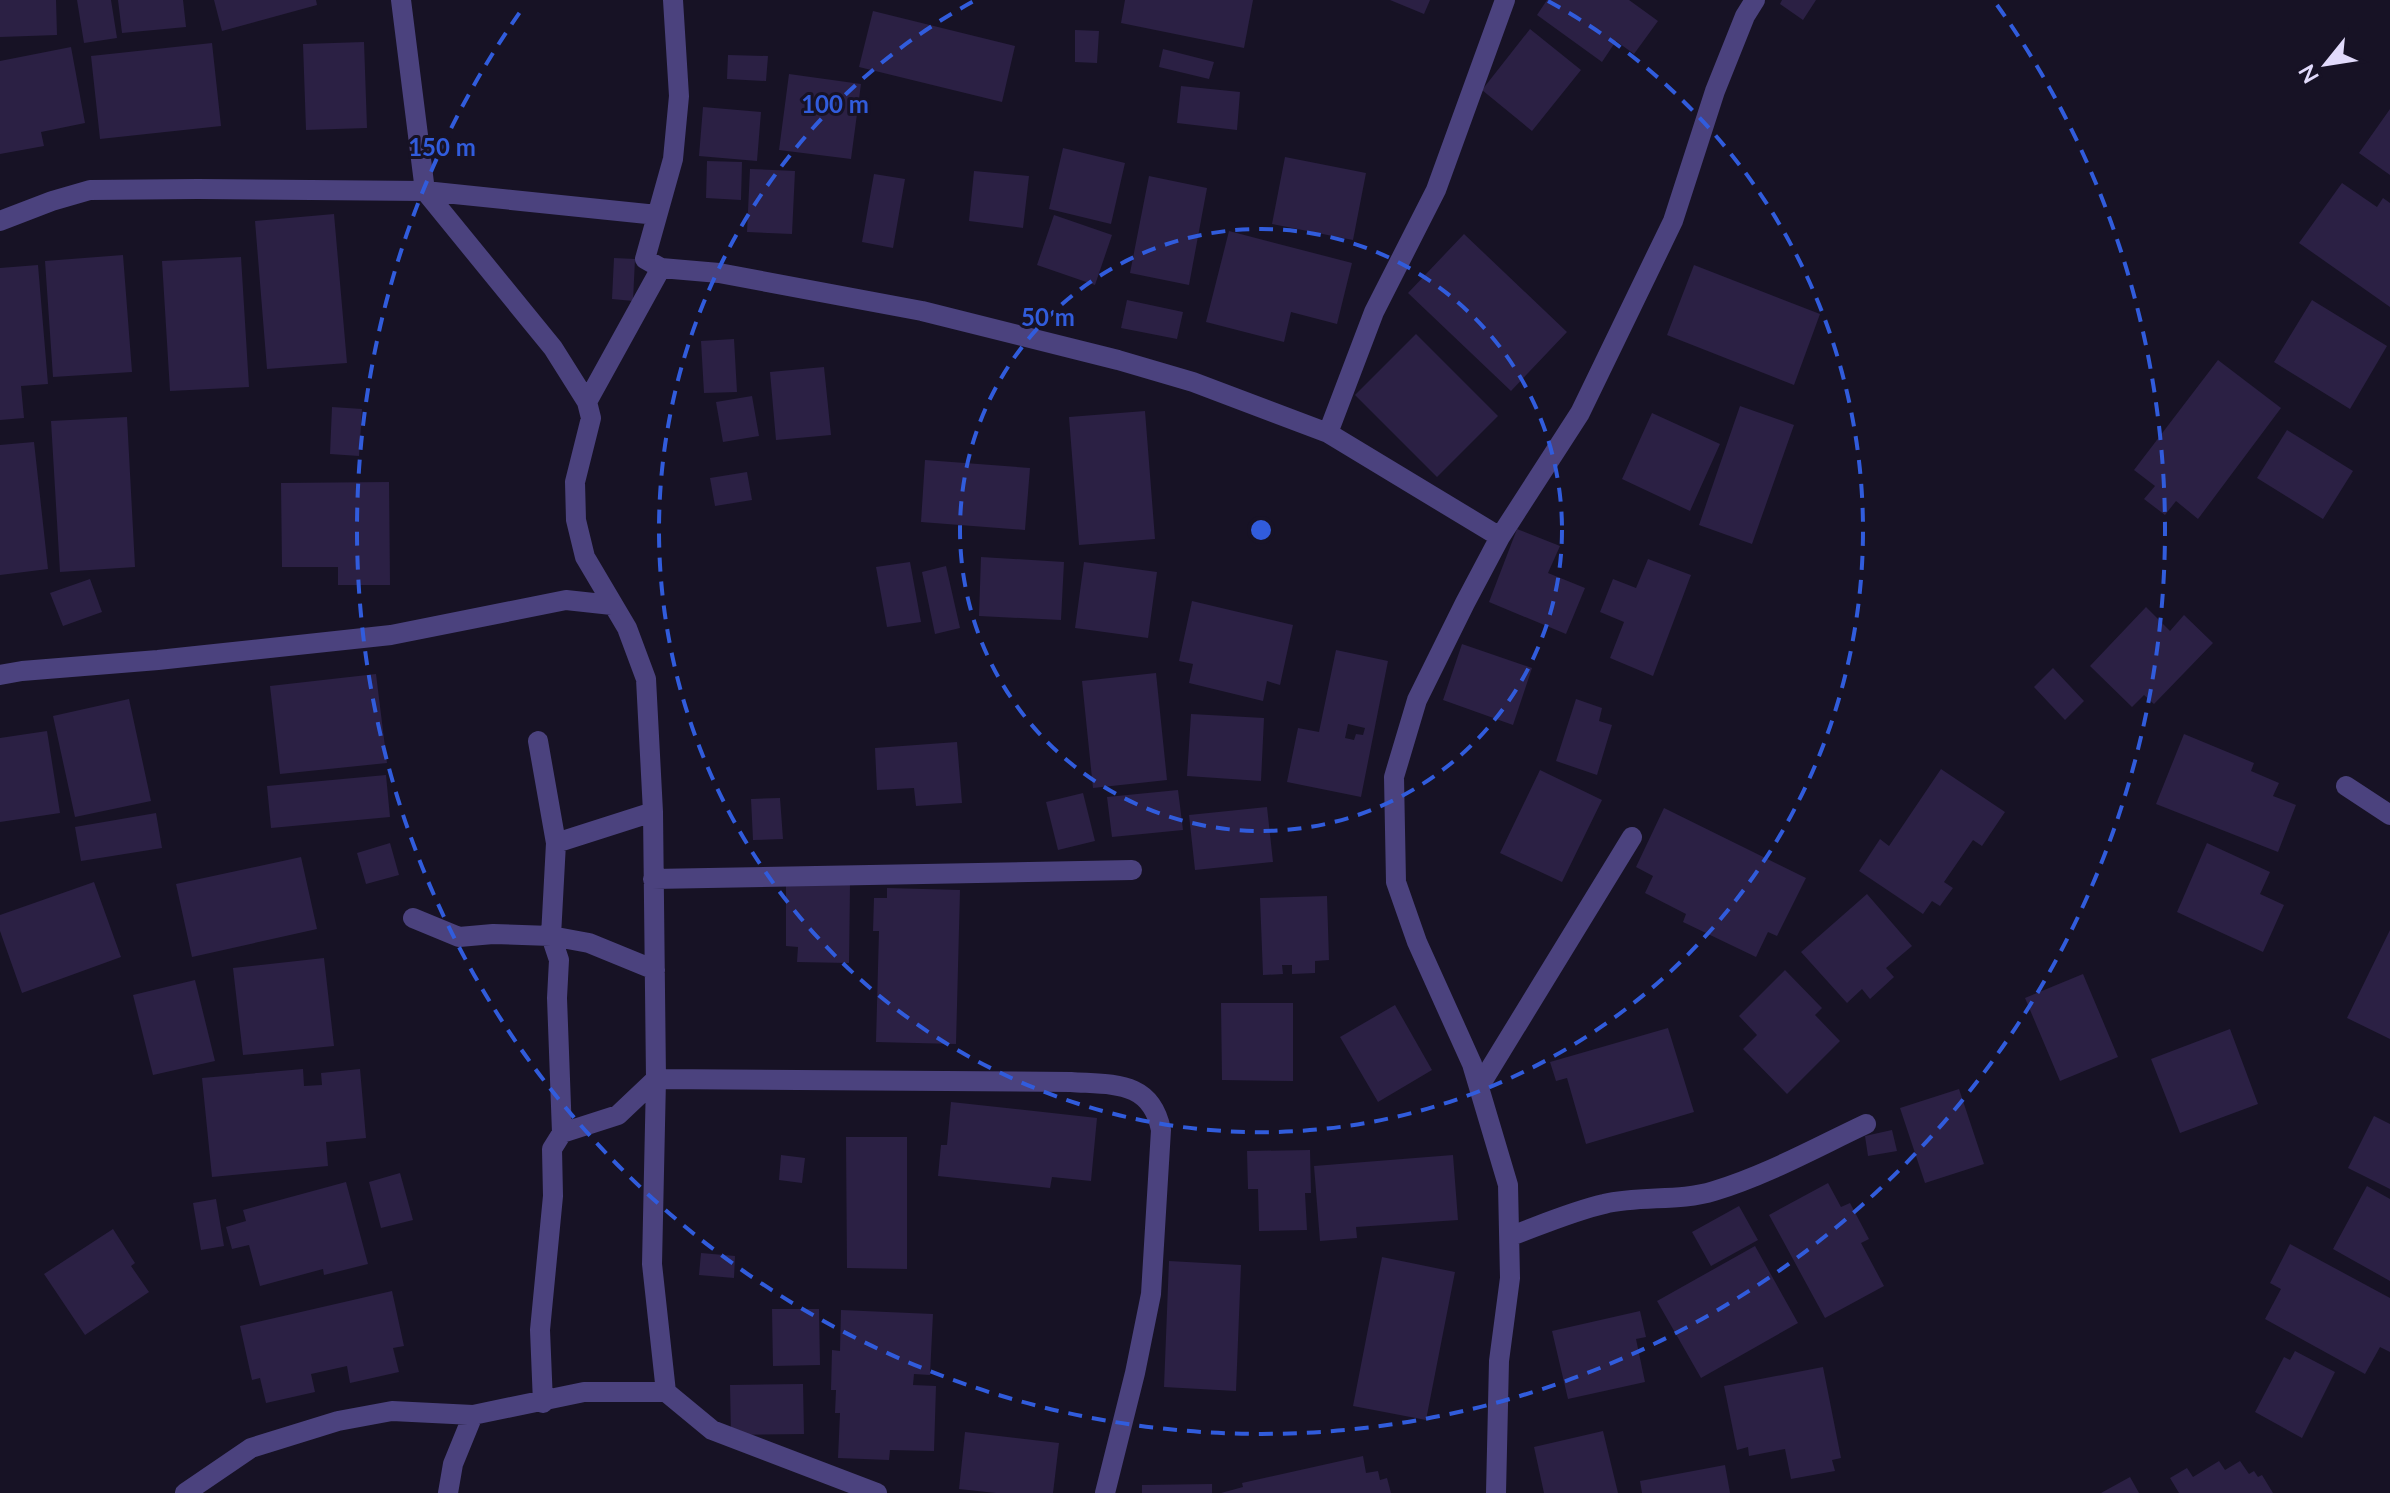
<svg xmlns="http://www.w3.org/2000/svg" width="2390" height="1493" viewBox="0 0 2390 1493" font-family="Lato,sans-serif">
	<style>
		.building { fill: #2b2044; fill-rule: evenodd }
		.lines { fill: none; stroke-linecap: round; stroke-linejoin: round }
		.minor { stroke: #4b427e; stroke-width: 20 }
		.ring { fill: none; stroke: #315cdc; stroke-width: 4; stroke-dasharray: 14 10 }
		.centre { fill: #315cdc; stroke: #171225; stroke-width: 4 }
		.ring-label { font-size: 24px; text-anchor: middle; font-weight: bold; fill: #315cdc; stroke: #171225; stroke-width: 6; stroke-linejoin: round; paint-order: stroke }
	</style>
	<rect width="100%" height="100%" fill="#171225"/>
	<path class="building" d="M0,0H56L57,35L0,37Z
		M77,0H111L117,38L84,43Z
		M118,0H183L186,27L122,33Z
		M214,0H316L317,5L222,31Z
		M1125,0H1253L1244,48L1121,23Z
		M1390,0H1430L1424,14Z
		M1547,0H1629L1658,21L1634,54L1616,41L1602,62L1537,15Z
		M1782,0H1816L1803,20L1780,4Z
		M873,11L1015,46L1002,102L859,67Z
		M1530,29L1581,70L1532,131L1482,90Z
		M1075,30L1099,31L1097,63L1075,62Z
		M364,42L367,128L306,130L303,44Z
		M212,43L221,126L100,139L91,56Z
		M71,47L85,123L41,132L44,146L0,154V61Z
		M1163,49L1214,62L1209,79L1159,67Z
		M728,55L768,56L766,81L727,79Z
		M789,74L861,84L851,159L779,150Z
		M1181,86L1240,92L1237,130L1177,123Z
		M703,107L761,112L757,161L699,156Z
		M2390,109V175L2359,153Z
		M1063,148L1125,163L1111,224L1049,209Z
		M1285,157L1366,173L1353,240L1272,224Z
		M707,161L742,162L741,200L706,198Z
		M750,169L795,171L792,234L747,232Z
		M974,171L1029,176L1023,228L969,221Z
		M874,174L905,179L893,248L862,242Z
		M1149,176L1207,188L1189,285L1130,273Z
		M2342,183L2377,207L2383,198L2390,203V307L2299,243Z
		M334,214L347,363L267,369L255,221Z
		M1054,215L1112,235L1095,285L1037,265Z
		M1229,231L1352,263L1337,324L1291,312L1284,342L1206,322Z
		M1464,234L1567,332L1511,391L1408,293Z
		M123,255L132,372L53,377L45,261Z
		M241,257L249,387L170,391L162,261Z
		M614,258L635,259L633,301L612,299Z
		M38,265L48,384L21,386L24,418L0,420V268Z
		M1694,265L1820,314L1794,385L1667,335Z
		M1127,300L1183,312L1177,339L1121,328Z
		M2312,300L2387,346L2350,409L2274,362Z
		M1416,334L1498,416L1437,477L1355,395Z
		M734,339L737,392L704,393L701,341Z
		M2218,360L2281,408L2198,519L2176,501L2165,515L2144,499L2155,486L2134,470Z
		M824,367L831,435L776,440L770,372Z
		M752,396L759,436L723,442L716,402Z
		M1740,406L1794,425L1752,544L1699,525Z
		M332,407L362,409L359,456L330,454Z
		M1145,411L1155,539L1079,545L1069,417Z
		M1652,413L1720,444L1690,511L1622,479Z
		M127,417L135,567L60,572L51,421Z
		M2287,430L2353,471L2323,519L2257,478Z
		M34,442L48,569L0,575V445Z
		M925,460L1030,468L1025,530L921,522Z
		M747,472L752,500L715,506L710,478Z
		M389,482L390,585H338V567H282L281,483Z
		M1517,529L1560,546L1548,573L1585,588L1566,634L1489,602Z
		M981,557L1064,562L1061,620L979,616Z
		M1648,559L1691,575L1653,676L1610,658L1624,622L1600,612L1613,579L1636,588Z
		M910,562L921,622L887,627L876,567Z
		M1084,562L1157,572L1148,638L1075,628Z
		M946,566L960,628L935,634L922,572Z
		M90,579L102,612L63,626L50,593Z
		M1192,601L1293,625L1280,685L1267,681L1263,701L1189,683L1193,664L1179,661Z
		M2146,607L2170,631L2184,615L2213,643L2154,704L2144,695L2132,707L2090,666Z
		M1462,644L1532,668L1513,725L1443,700Z
		M1336,650L1388,661L1361,797L1287,782L1298,728L1319,732ZM1348,724L1365,728L1363,735L1356,734L1354,740L1345,738Z
		M2053,668L2084,701L2065,720L2034,687Z
		M1156,673L1167,780L1093,788L1082,681Z
		M376,674L387,763L280,774L270,686Z
		M129,699L151,801L75,817L53,716Z
		M1576,699L1602,708L1599,721L1612,725L1597,775L1556,761Z
		M1191,714L1264,718L1261,781L1187,776Z
		M47,731L60,813L0,822V738Z
		M2184,734L2254,763L2251,771L2279,783L2273,796L2296,805L2278,852L2156,804Z
		M957,742L962,803L916,806L914,788L877,790L875,748Z
		M1941,769L2005,812L1982,846L1973,840L1944,882L1953,888L1940,906L1932,901L1923,914L1859,871L1880,839L1889,846Z
		M1540,770L1602,800L1562,882L1500,853Z
		M386,775L390,817L271,828L267,786Z
		M1178,790L1183,830L1112,837L1107,797Z
		M1083,793L1095,841L1058,850L1046,802Z
		M780,798L783,839L753,840L751,799Z
		M1267,807L1273,862L1195,870L1189,815Z
		M1664,808L1806,878L1777,936L1768,932L1756,957L1683,922L1686,914L1645,893L1653,876L1636,867Z
		M156,813L162,848L81,861L75,827Z
		M390,843L399,875L366,884L357,853Z
		M2207,843L2270,872L2260,894L2284,905L2263,952L2177,912Z
		M301,857L317,929L192,957L176,884Z
		M94,882L121,957L22,993L0,931V915Z
		M786,882L850,884L849,963L797,962L798,947L786,946Z
		M887,888L960,890L956,1044L876,1042L879,931H873L874,898H887Z
		M1867,894L1912,946L1886,968L1894,977L1870,999L1862,989L1847,1003L1801,952Z
		M1327,896L1329,960L1315,961V973L1292,974V965H1282L1283,974L1263,975L1260,898Z
		M2390,930V1039L2347,1018Z
		M324,958L334,1046L243,1055L233,968Z
		M1785,970L1822,1008L1815,1015L1840,1041L1787,1094L1743,1049L1757,1035L1739,1016Z
		M2083,974L2118,1057L2060,1081L2025,998Z
		M195,980L215,1061L153,1075L133,995Z
		M1221,1003H1293V1081L1222,1080Z
		M1395,1005L1432,1070L1378,1102L1340,1037Z
		M1668,1028L1694,1112L1586,1144L1567,1078L1556,1081L1550,1062Z
		M2230,1029L2258,1104L2180,1133L2151,1059Z
		M303,1069L304,1086L322,1085L321,1073L360,1069L366,1138L326,1142L328,1166L212,1177L202,1078Z
		M1959,1089L1984,1164L1925,1183L1900,1108Z
		M951,1102L1097,1118L1091,1181L1052,1177L1050,1188L938,1176L941,1145H947Z
		M2374,1116L2390,1124V1189L2348,1168Z
		M1892,1130L1897,1151L1868,1156L1865,1136Z
		M846,1137H907V1269L847,1268Z
		M1310,1150L1311,1193H1305L1307,1230L1259,1231L1258,1189H1248L1247,1151Z
		M781,1155L805,1158L802,1183L779,1180Z
		M1453,1155L1458,1220L1356,1227L1357,1238L1320,1241L1314,1166Z
		M400,1173L413,1220L381,1228L369,1182Z
		M346,1182L368,1264L324,1275L323,1269L260,1286L249,1245L232,1249L226,1227L246,1221L243,1210Z
		M1828,1183L1841,1207L1850,1203L1869,1239L1861,1243L1884,1286L1825,1318L1769,1215Z
		M2367,1186L2390,1199V1281L2333,1249Z
		M216,1199L224,1246L201,1250L193,1203Z
		M1739,1206L1758,1240L1711,1266L1692,1232Z
		M113,1229L135,1263L131,1266L149,1292L85,1335L44,1274Z
		M2290,1244L2390,1298V1352L2380,1347L2365,1374L2265,1319L2281,1289L2270,1283Z
		M1755,1246L1798,1323L1701,1378L1657,1301Z
		M701,1253L735,1256L734,1278L699,1275Z
		M1382,1257L1455,1272L1426,1420L1353,1406Z
		M1169,1261L1241,1265L1236,1391L1164,1387Z
		M392,1291L404,1346L393,1348L399,1372L350,1383L347,1366L311,1374L315,1392L266,1403L260,1378L252,1380L240,1326Z
		M772,1309H819L820,1365L773,1366Z
		M841,1310L933,1314L930,1375L914,1374L913,1385L936,1386L934,1451L890,1450L889,1460L838,1458L840,1413H835L836,1390H831L832,1350L840,1351Z
		M1640,1311L1646,1337L1636,1339L1645,1382L1568,1399L1552,1331Z
		M2295,1351L2335,1372L2302,1438L2255,1412L2284,1357L2290,1360Z
		M1823,1367L1841,1458L1832,1460L1835,1471L1791,1479L1785,1449L1749,1456L1748,1447L1737,1450L1724,1386Z
		M803,1384L804,1434L731,1435L730,1385Z
		M1603,1431L1618,1493H1544L1534,1447Z
		M965,1432L1059,1443L1053,1493H996L959,1489Z
		M1363,1456L1366,1473L1378,1471L1380,1480L1387,1478L1391,1493H1221L1243,1487L1242,1483Z
		M2219,1461L2225,1470L2240,1461L2249,1474L2254,1471L2258,1477L2262,1475L2273,1493H2179L2170,1478L2187,1468L2193,1477Z
		M1725,1465L1730,1493H1642L1640,1481Z
		M2130,1477L2139,1493H2101Z
		M1212,1484V1493H1142V1485Z"/>
	<g class="lines">
		<path class="minor" d="M401,0L425,191L553,348L587,402L591,418L575,482L576,520L585,557L627,628L646,679L653,812L656,1079L652,1264L666,1392L712,1430L877,1493
			M0,221L52,201L90,190L198,189L425,191L657,215
			M661,268L719,273L922,311L1118,360L1193,382L1328,433L1500,537
			M587,402L661,268L645,259L673,159L679,96L673,0
			M1328,433L1374,312L1436,190L1505,0
			M0,675L22,671L158,660L391,635L566,600L612,605
			M2346,786L2390,815
			M556,843L653,812
			M653,879L1132,870
			M413,918L459,937L493,934L551,936L556,843L538,741
			M1479,1087L1632,837
			M562,1133L557,998L559,960L551,936L589,943L655,970
			M1511,1236C1541,1225 1573,1211 1604,1204C1640,1195 1679,1202 1714,1191C1767,1175 1817,1147 1866,1124
			M543,1403L540,1330L553,1196L552,1149L562,1133L618,1115L656,1079L1071,1082C1113,1085 1151,1080 1161,1130L1151,1294L1135,1373L1105,1493
			M185,1493L251,1448L338,1421L392,1411L473,1415L584,1392H666
			M448,1493L453,1464L473,1415
			M1496,1493L1499,1361L1510,1278L1508,1185L1472,1064L1417,942L1396,882L1394,777L1417,700L1465,603L1500,537L1580,413L1673,221L1715,91L1745,16L1755,0"/>
	</g>
	<g class="ring">
		<circle cx="1261" cy="530" r="301"/>
		<path d="M1548 1A602 602 0 1 1 974 1"/>
		<path d="M1997 5A904 904 0 1 1 525 5"/>
	</g>
	<circle cx="1261" cy="530" r="12" class="centre"/>
	<g class="ring-label">
		<text x="835" y="113">100 m</text>
		<text x="442" y="156">150 m</text>
		<text x="1048" y="326">50 m</text>
	</g>
	<g transform="translate(2326 64) rotate(240)" stroke="#171225" stroke-width="6" paint-order="stroke">
	<path d="M0-6L14 30L0 20L-14 30Z" fill="#e1dafb"/>
	<text y="-12" font-size="22" font-weight="bold" text-anchor="middle" fill="#e1dafb">N</text>
	</g>
</svg>
